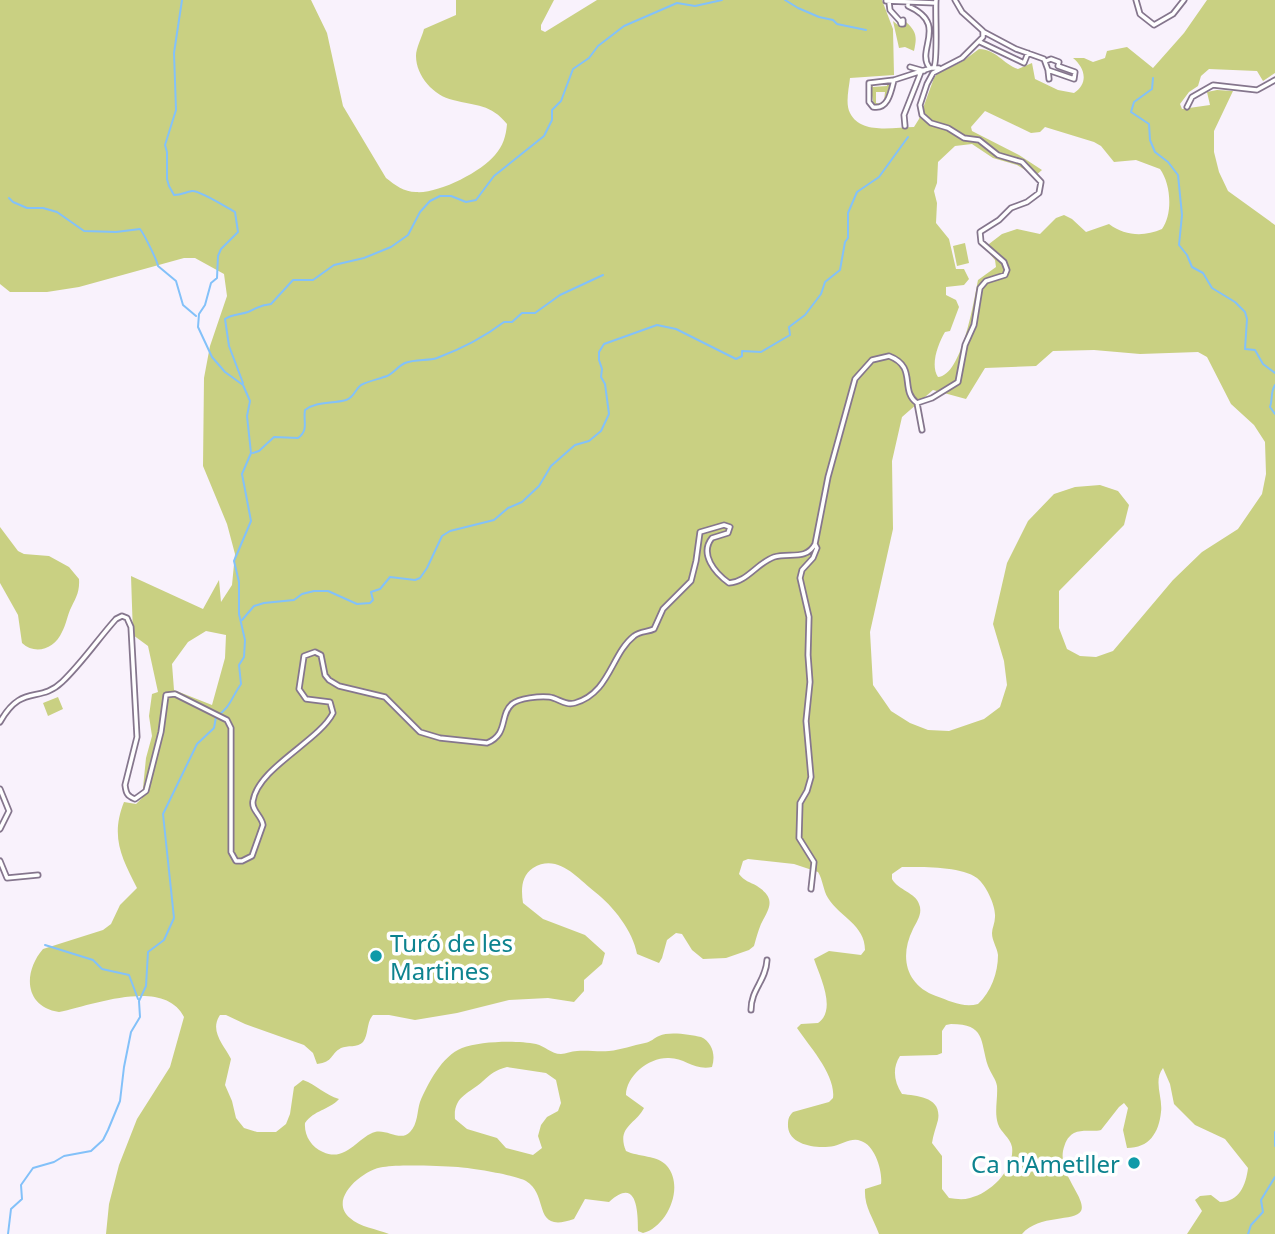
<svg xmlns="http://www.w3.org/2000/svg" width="1275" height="1234" viewBox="0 0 1275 1234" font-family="'Noto Sans',sans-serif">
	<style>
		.green { fill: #c9d082; fill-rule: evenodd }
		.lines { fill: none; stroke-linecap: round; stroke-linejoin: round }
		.stream { stroke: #83c1f9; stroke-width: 2 }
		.minor-casing { stroke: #85768d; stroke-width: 7 }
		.minor { stroke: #fff; stroke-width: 3.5 }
		.culture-dot { fill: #0f9aa8; stroke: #fff; stroke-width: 2.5 }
		.labels { text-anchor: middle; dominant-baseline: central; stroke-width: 7; stroke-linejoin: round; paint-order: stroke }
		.culture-label { font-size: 24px; fill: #0d838f; stroke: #fff; text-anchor: start }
	</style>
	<rect width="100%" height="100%" fill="#f9f2fc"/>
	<path class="green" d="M0,0H311L327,33L343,106L386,178C395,185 404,192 416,192C438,194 481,172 495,155C503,146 506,136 507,124C491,104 476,106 453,100C434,96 416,76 416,56C416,48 422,37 424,29L456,15V0H554L541,25V30L545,32L597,0H882L893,29L894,75L850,78C849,88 845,104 850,113C861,135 894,127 914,127L919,119L934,78L937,74L963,61L979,49C996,49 1003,64 1018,69L1032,63L1035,79L1058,90L1074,93C1089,83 1085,68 1073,58H1084L1093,62L1105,58L1107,51L1127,47L1153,68L1184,33L1207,0H1275V73L1263,81L1257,71L1209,69L1201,76L1198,86L1189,92L1180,104L1182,109L1210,105L1207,92L1217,90L1233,91L1214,131V152L1219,172L1228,191L1275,225V1234H1187L1202,1211L1195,1200L1200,1196L1211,1195L1220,1202C1239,1202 1246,1185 1248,1168L1225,1139L1195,1125L1174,1104L1170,1084L1163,1068C1153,1081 1163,1097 1161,1112C1159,1133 1149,1148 1127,1148L1123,1130L1128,1108L1124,1103L1119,1107L1101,1130C1093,1132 1082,1129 1074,1133C1067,1137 1065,1143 1063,1151C1059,1175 1087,1199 1081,1211C1075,1222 1039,1214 1022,1234H879C873,1217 864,1207 865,1189L881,1184C883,1172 875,1145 861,1141C852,1137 843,1144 834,1146C818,1149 790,1146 788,1127C788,1120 788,1117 793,1112L829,1102L833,1098C836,1075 809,1046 797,1028L801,1024L818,1023C837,1010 820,977 814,959L829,951L861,955L865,950C865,925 840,917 828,898C823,890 823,880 818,872L794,864L748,859L743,861L739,874C744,881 750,882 757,886C777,899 769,908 761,924C758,931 756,939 754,946L749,950L726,958L703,959L692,950L682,934L676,933L667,940L662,958L659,963L637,954C633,931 613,906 595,892C577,878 558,853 533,868C521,876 521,890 523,903L543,919L585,935L605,953L602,964L584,980V991L574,1002L548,998L509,1000L457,1013L415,1020L389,1015H373C366,1023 369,1034 363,1042C358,1048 347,1045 341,1048C330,1054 334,1062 317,1064L313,1053L304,1045L245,1024L226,1015H220C209,1031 224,1045 231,1059L225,1085L232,1101L236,1118L244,1128L257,1132H276L286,1124L290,1114L294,1087L303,1080C317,1085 325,1095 339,1099C329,1110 314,1110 305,1123C304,1135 311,1147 323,1152C346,1163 359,1136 375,1132C387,1129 401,1142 410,1132C418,1124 417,1111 420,1102C428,1083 442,1056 462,1048C480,1041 517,1040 536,1044C545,1046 551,1054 561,1054C566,1054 571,1051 577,1051C587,1050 598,1052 609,1051C621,1050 633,1045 645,1043C651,1042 654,1038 659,1036C670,1031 690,1035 701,1037C712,1042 716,1055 712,1067C695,1071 685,1058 669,1058C649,1057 626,1076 626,1095L644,1108C636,1124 616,1127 626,1151C638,1157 658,1155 667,1166C685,1187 667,1227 643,1233L638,1231C638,1211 637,1176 609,1202L585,1199L574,1219C531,1234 550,1195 526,1181C516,1175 471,1168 458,1167C439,1166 401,1164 383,1167C364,1169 327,1199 350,1218C359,1227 377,1229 389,1234H106L109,1204L119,1165L137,1119L170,1067L184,1017C164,977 93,1005 59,1012C24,1007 23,972 43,949L103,930L111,924L120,905L137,888C122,858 110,837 124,802L136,804L142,798L146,758L152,736L149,716L152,694L158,692L148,646L133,635L131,576L203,609L219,580L221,602L232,585L235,554L227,524L203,466L204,378L210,346L227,296L224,274L195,258H184L79,287L47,292H10L0,284ZM985,111L1031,133L1040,132L1045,127L1094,142L1101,146L1114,162L1136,160L1160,169C1171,184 1173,214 1162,229C1144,237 1125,236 1109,224L1086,232L1072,219L1064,215L1056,218L1040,234L1017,229L1002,234L989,244V253L995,260L996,267L978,280C974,300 962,376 938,377C930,365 938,344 945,332L950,331L959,307L956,300L946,295V287L964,285L969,279L964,269H956L949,239L936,223L937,203L934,191L937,183L938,162L955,146L972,144L993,158L1017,165L1035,176L1042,170L1019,155L972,131L971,127ZM1094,350L1140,354L1198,352L1207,357L1231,404L1254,425L1265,442L1266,474L1262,494L1238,529L1202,552L1173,580L1113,651L1096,657L1080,656L1067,649L1059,628V591L1124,525L1129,505L1118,491L1100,485L1075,487L1054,494L1028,521L1007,563L993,624L1004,661L1007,685L1000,707L984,719L949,731L928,730L910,723L891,711L873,685L870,632L893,529L892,461L902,417L933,390L966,399L985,368L1036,366L1053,351ZM206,631L226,635L225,658L212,705L174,690L172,664L188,642ZM902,867C922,867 961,866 977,878C986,885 996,906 995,917C995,923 992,928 992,933C992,941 997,947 998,955C998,973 991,992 978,1004C963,1008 950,1001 936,996C906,985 899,957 913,929C917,921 923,913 919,904C916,893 898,890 892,879V874ZM951,1024C986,1024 980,1041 988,1066C991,1074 996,1079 997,1086C998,1099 994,1112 998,1124C1001,1133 1010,1137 1012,1147C1015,1169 991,1193 970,1198C963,1200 956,1199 949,1198L942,1189V1156L932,1143C933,1135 936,1128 938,1120C942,1097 918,1096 902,1094C894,1082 892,1068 900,1056L937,1055L942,1053V1031L946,1025ZM507,1067L546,1073L556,1080L561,1103L558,1111L547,1117L541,1125L538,1136L542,1148L533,1155L506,1148L497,1138L467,1129L455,1119C453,1096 469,1094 483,1081C491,1074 495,1070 507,1067Z
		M893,21L899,26L906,22C917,32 917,37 914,51L905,47L899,48Z
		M887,83L890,85L884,101L885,92H876V103L883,104L881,106H874L870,85L873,84V87L887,86Z
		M965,243L969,263L957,266L953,246Z
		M0,527L18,551L24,554L49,556L69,567L79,579C80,593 75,599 70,610C67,617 66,625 62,632C55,648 36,656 22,643L18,615L0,583Z
		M58,697L63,709L48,716L43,703Z"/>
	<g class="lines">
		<path class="stream" d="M785,0L798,8L819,17L833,20L837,24L866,30
			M1153,78L1152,89L1134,102L1131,112L1149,124L1150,140L1155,152L1168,162L1178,175L1182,215L1179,245L1187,255L1192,267L1203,273L1212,288L1235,302L1245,312L1247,319L1245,349L1255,350L1263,364L1275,373
			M9,198L13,202L27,208H43L57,212L84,231L116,232L140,229C144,234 157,260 158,266L176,281L183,305L196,316
			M243,383L229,346L225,319C232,314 239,315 248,312C258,308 259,305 271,304L293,280H313L334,265L364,258L391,247L408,235L420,212L430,201L440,196H451L466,202L476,200L494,176L544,136L552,120V110L561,101L573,69L589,58L598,46L624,26L677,3L695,6L722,0
			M1275,385C1270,393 1273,399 1270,407L1275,414
			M253,453L259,451L274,437L298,438C309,430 303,422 305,410C316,401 332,404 346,400C355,397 354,390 361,385C369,381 379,379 387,376C394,373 398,366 405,363C416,359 428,361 437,358C461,349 483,338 504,322H512L522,313H535L560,295L603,275
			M242,620L254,606L264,603L294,600L302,594L314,591H328L357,604L370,603L373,600L371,592L380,589L390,577L415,580L420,578L427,568L442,536L450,531L494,520L508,508L522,502L539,486L551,466L575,445L589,441L601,431L609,414L605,384L601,377L602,369L599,360V352L604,344L657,325L676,329L736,359L742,356V351L761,352L790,335L789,327L805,315L821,294L825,282L840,270L845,242L848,238V213L857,192L879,177L908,137
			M45,945L93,960L102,969L129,975L138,999
			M1275,1132V1146
			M8,1234L11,1209L22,1199L21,1185L33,1168L54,1162L64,1156L91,1151L103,1140L108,1130L120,1101L124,1067L131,1032L140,1017L139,1001L146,986L148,952L164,940L174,918L163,814L197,744L214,728L216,717C231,707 231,698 241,684L239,665L244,657L245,640L239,614V582L234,561L251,521L242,474L251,453L247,416L250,401L243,385L225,372L212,357L198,327L199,314L205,305L211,283L217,278L218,256L221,249L238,232L235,212C226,207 199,190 192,191C185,192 182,195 174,195L169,186L167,179V152L165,145L176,110L174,53L182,0
			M1248,1234L1251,1225L1263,1212L1261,1200L1275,1177"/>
		<defs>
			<path id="minor" d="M1136,0L1140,14L1154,25L1173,14L1184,0
				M886,1L935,3
				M889,2L890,10L900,21L903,20V24H901L900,21
				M908,2V6C949,24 916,49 929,67
				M984,32L1016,49L1044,59L1048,70L1074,79
				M980,42L1024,63L1028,53
				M1046,61L1051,59L1059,62L1058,66L1075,72L1074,79
				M910,67L924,71
				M934,67C938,59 935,13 936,0
				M1048,70L1049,79
				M894,80C891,92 888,110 873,107L869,102V83L894,80L931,68H939
				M1187,107L1192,97L1213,85L1257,90L1275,80
				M905,126L904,115L921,72
				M917,403L922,430
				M0,722C22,683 39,704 62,682C82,663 98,639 116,619L122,616L127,618L131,627L137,737L125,785C126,793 127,796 135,799L146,791L161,732L166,695L175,694L227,720L231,728V852L236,861H242L252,856L263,825C262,816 251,810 253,801C258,768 319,741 333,713L330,702L306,699L299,689L304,656L315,652L321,655L325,675L329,680L339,686L385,697L420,732L440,738L487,743C509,734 499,715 512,704C519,698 540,696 549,697C558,698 565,706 575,703C610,693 611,654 634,636C640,631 648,632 654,629L663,609L691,581L696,561L700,532L724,525L730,527L728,533L712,538C699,554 715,573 729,583C747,582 757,563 774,557C789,552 806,561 815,544
				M0,789L9,811L0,829
				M0,861L7,878L38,875
				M811,889L814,862L799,838L800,803L807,791L811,777L806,721L810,682L808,655L809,617L800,578L802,570L813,558L817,548L815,544L828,477L855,379L872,360L889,356C918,367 899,390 917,403L932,398L958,382L965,345L974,325L980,288L986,281L1005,275L1007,270L1004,262L981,242L980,232L999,220L1011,208L1027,202L1039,193L1041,182L1022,162L998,155L979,140L964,138L948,128L931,123L922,115L920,105L927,84L933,73L962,58L983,37V31L962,12L955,0
				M751,1010C751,989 766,981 767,960"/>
		</defs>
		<use href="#minor" class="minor-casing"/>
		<use href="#minor" class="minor"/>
	</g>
	<g class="culture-dot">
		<circle cx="376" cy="956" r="7"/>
		<circle cx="1134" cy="1163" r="7"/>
	</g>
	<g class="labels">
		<g class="culture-label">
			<text x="390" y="942">Turó de les<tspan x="390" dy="28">Martines</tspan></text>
			<text x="1120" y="1163" text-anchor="end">Ca n'Ametller</text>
		</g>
	</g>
</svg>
